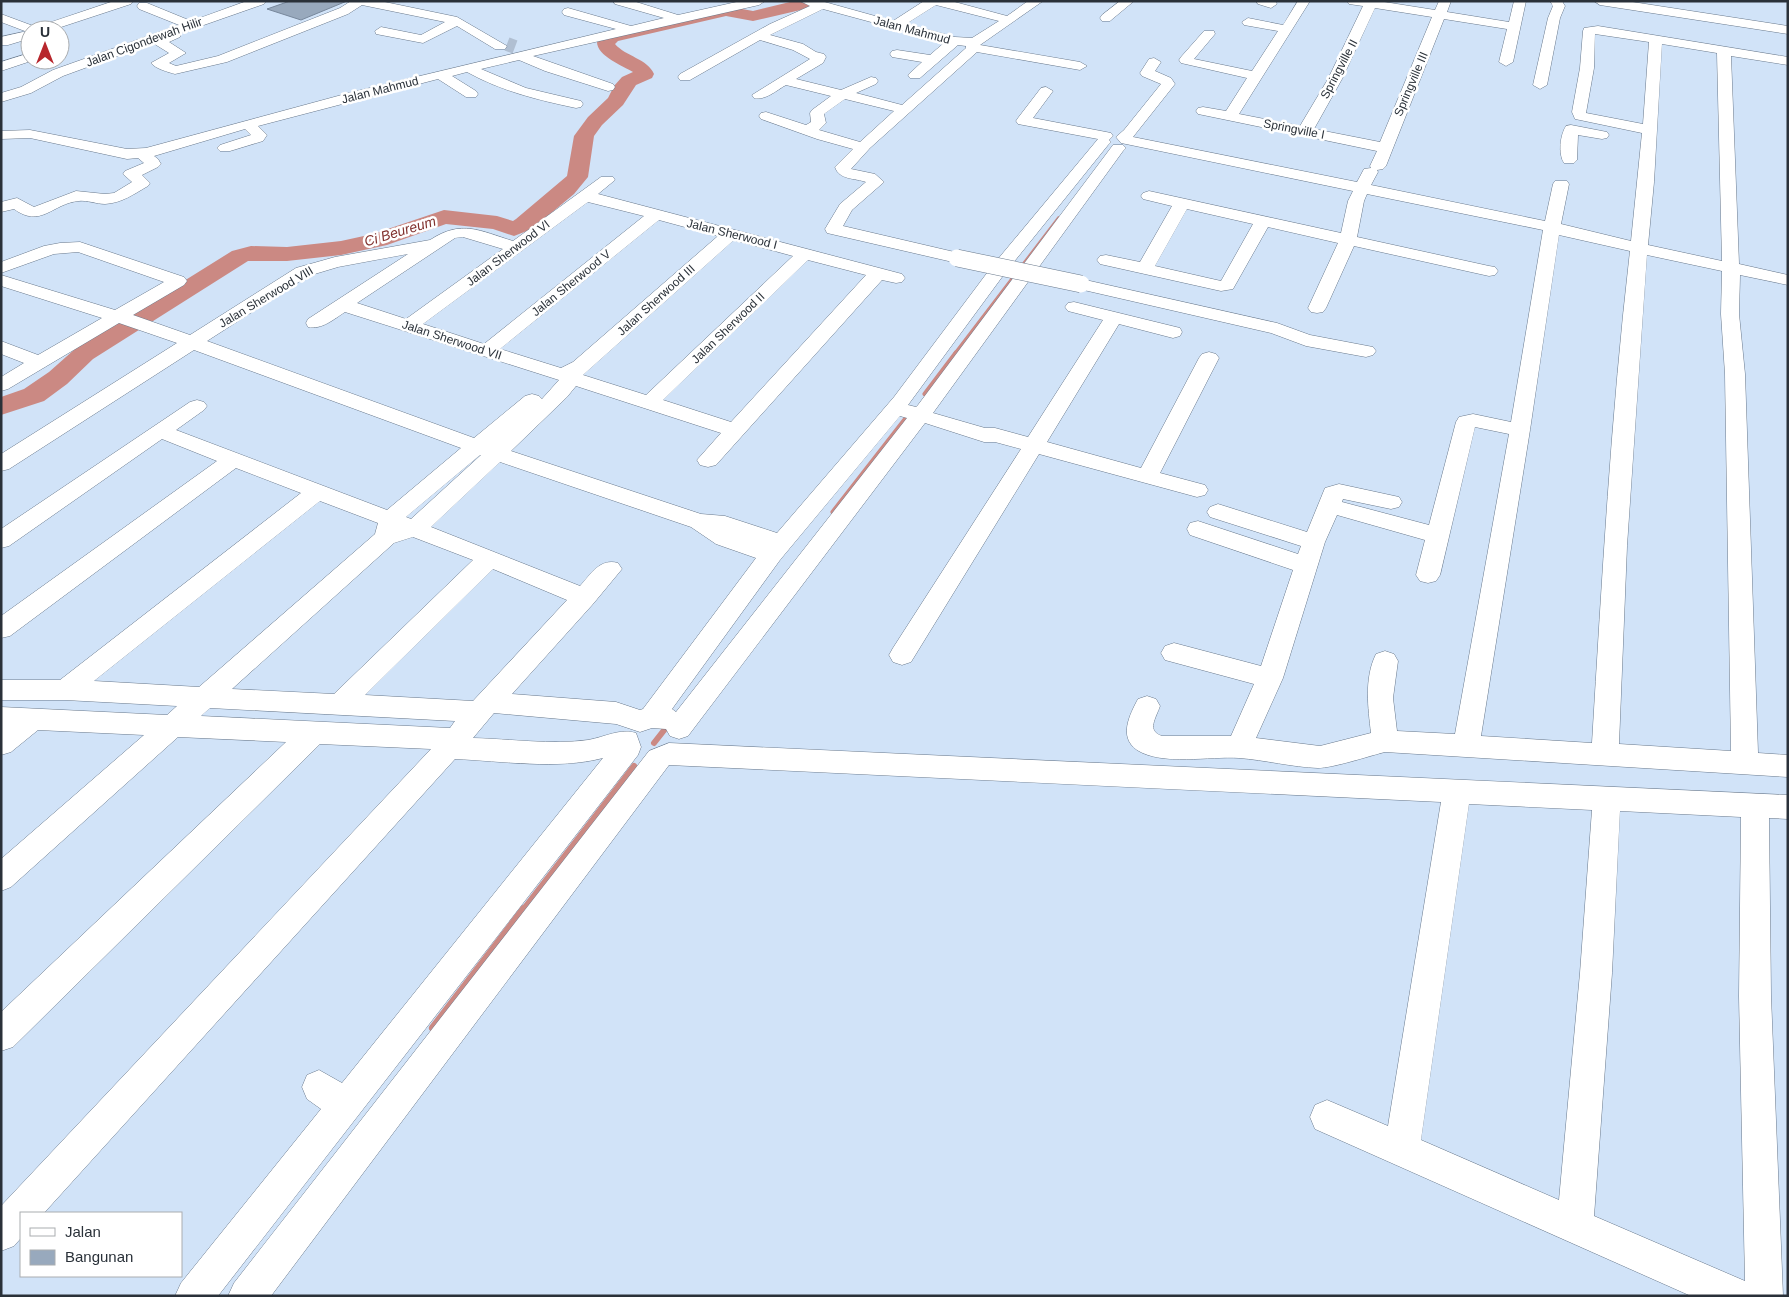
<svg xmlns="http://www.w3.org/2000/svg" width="1789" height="1297" viewBox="0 0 1789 1297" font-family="Arial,sans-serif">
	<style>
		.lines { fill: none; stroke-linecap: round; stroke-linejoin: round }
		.stream-far3 { stroke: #cb8983; stroke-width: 4 }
		.stream-far2 { stroke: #cb8983; stroke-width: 5 }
		.stream-far1 { stroke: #cb8983; stroke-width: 6 }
		.stream { stroke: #cb8983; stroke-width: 8 }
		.river { fill: #cb8983; fill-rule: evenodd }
		.building { fill: #98a9bd; stroke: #78889c }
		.minor-tunnel { stroke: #b0bfd2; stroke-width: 14; stroke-dasharray: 14 7; stroke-linecap: butt }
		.minor-casing { stroke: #69798c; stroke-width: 1 }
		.minor { fill: #fff; fill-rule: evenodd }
		.minor-bridge-casing { stroke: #69798c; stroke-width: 18; stroke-linecap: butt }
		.minor-bridge { stroke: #fff; stroke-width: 17 }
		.labels { text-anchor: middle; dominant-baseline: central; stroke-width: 5; stroke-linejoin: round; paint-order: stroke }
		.far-street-label { font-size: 12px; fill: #2a3139; stroke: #fff }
		.far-water-label { font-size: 14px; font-style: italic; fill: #81312e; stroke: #fff }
	</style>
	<rect width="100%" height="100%" fill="#d1e3f8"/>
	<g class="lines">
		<path class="stream-far3" d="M955,354L1059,218"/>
		<path class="stream-far2" d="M925,394L956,353
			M833,512L907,417"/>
		<path class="stream-far1" d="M654,743L665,729
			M523,910L634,766"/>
		<path class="stream" d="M433,1028L524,909"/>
		<path class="river" d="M794,1H824L822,5L753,21L726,16L618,41L615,44C625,56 648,59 654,74L652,78L636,85L623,105L602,125L594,136L588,177L574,194L532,229L514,236L493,229L446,224L387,245L341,255L287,261H248L93,359L67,384L44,401L1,415V397L24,389L49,372L75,349L232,251L251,246L287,247L341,241L373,234L444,210L497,216L513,221L516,219L567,176L574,136L588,117L608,98L614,86L622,77L633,72C623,66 597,56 597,42L606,33L726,6L753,11Z"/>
	</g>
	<path class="building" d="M290,1H347L301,20L267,9Z"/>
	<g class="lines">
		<path class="minor-tunnel" d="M507,44L515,47"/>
		<defs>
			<path id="minor" d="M114,1H133L131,4L52,30H30V33L1,22V14L36,27Z
				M247,1H266L264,4L181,33L180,37L169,42L186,53L169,63L176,66L218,56L340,8L351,1H380L457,17L507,46L505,49H495L457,26L423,43L376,34L375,31L381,27L421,35L445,22L362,5L348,14L227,62L175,74C168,72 156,69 151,63L169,53L153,43L63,76L31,93L1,102V93L21,87L53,70L179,25L139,9L137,6L139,3H147L191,21Z
				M613,1H633L678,15L741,1H765L759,5L533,56L613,84L615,87L613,90L608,91L545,71L519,60L481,69L526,88L581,101L583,104L581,107L576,108C538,100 501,91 467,72L452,76L476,91L478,94L476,97H466L438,79L258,126L267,135L263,141L230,151H220L217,148L220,145L251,135L245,129L154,156L158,159L161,164L158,167L142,175L150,183L148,186C134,194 122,203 105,204C97,204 87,200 79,201C53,203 41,229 14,209L1,212V202L17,198L34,207L76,191L105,194L114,193L132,182L123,174L125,171L144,163L138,158L127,159L30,138L1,139V131L30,130L127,149L146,148L349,93L616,29L564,15L562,12L564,9L568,8L631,26L664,18L615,4Z
				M800,1H821L893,21L924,1H951L1007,16L1028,1H1043L980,45L1080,62L1087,66L1080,70L977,52L870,148L851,169L875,174L884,182L852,210L843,226L963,254L966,258L963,262L957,263L827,233L825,229L840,204L866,182C855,178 839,180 835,167L853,149L817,139L761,119L759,116L761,113L766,112L806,125L811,122L810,113L812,110L831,96L786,85C777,90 765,101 754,98L752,95L810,59L793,50L760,40L690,80H680L678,77L680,74L770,24L810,6ZM936,5L999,21L972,38L955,37L906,24ZM823,9L945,42L930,55L897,50L892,51L890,54L892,57L922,62L908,75L910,78H920L958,45L966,46V48L902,105L856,93L876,84L878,81L876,78L871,77L841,90L796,79L823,63L826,57L824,54L816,52L803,44L770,35ZM845,99L894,111L860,142L819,130L826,123L824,114Z
				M1120,1H1134L1110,21H1102L1100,18L1102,15Z
				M1256,1H1275L1277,4L1271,8L1258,4Z
				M1298,1H1310L1239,114L1300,126L1328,79L1363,6L1349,4L1347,1H1378L1435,10L1439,1H1451L1447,12L1509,22L1514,1H1526L1513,62L1506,66L1499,62L1507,29L1444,19L1386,166L1383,169L1377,170L1378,172L1371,185L1545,221L1553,184L1555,181H1567L1569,184L1561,224L1631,241L1642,133L1580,120L1575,119L1572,112L1580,68L1583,31L1584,28L1598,26L1788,57V65L1731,56L1739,264L1788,275V285L1740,275L1739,314L1745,374L1758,753L1788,755V777L1385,752C1369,756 1333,768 1318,768C1292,767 1265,760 1239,758C1210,756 1162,766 1137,750C1118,737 1130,714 1138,699L1147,696L1156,699L1160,706C1156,718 1146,731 1162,736H1231L1254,684L1165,660L1161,653L1165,646L1174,643L1261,666L1293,570L1190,535L1187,529L1190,523L1198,521L1298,554L1301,546L1210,517L1207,512L1210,507L1218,504L1307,532L1325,488L1339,484L1399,497L1402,502L1399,507L1391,509L1343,499L1342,502L1429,525L1456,422L1459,417L1473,414L1511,422L1543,230L1367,194L1364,201L1357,237L1489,266L1495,267L1498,271L1495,275L1489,276L1354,246L1326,308L1323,312L1317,313L1311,312L1308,308L1338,243L1268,227L1233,289L1221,291L1100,264L1097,260L1100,256L1106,255L1140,262L1172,206L1143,199L1141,196L1143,193L1149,191L1341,233L1348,201L1353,191L1126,144L1121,143L1116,137L1124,130L1161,84L1142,76L1140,73L1149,59L1154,58L1161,62L1155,71L1171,78L1175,84L1133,137L1357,182L1364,169L1371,168L1370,166L1377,151L1203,115L1198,114L1196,111L1198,108L1203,107L1226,111L1247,78L1181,63L1179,60L1181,57L1204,31H1214L1215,34L1194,59L1252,71L1278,31L1244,25L1242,22L1248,18L1283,25ZM1375,8L1432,17L1380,142L1314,129L1342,79ZM1595,34L1649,42L1643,124L1586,113L1594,68ZM1662,44L1717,53L1722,261L1648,245L1654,182ZM1187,209L1253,224L1221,281L1155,266ZM1559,235L1630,251C1611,414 1602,579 1592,743L1481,736L1530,430ZM1647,255L1722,271L1721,314L1725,374L1731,751L1619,744L1627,546ZM1475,427L1509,434L1455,734L1397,731L1393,698L1398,661L1394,654L1385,651L1376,654C1364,678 1368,708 1371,733L1320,746L1256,738L1283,678L1325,542L1337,515L1425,540L1416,575L1420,581L1428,583L1436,581L1440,575Z
				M1550,1H1562L1565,6L1560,18L1547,85L1540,89L1533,85L1548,18L1553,6Z
				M1594,1H1626L1788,26V34L1600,5Z
				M23,32L28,33L29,36L28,39L8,45H1V37Z
				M30,53V60H34L1,71V62Z
				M1046,87L1053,91L1033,118L1106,132L1111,133L1113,136L1109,140L1111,142L1108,145L1005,273L908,405L916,407L918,405L1113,145H1123L1126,148L1123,151L933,413L985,428H995L1028,437L1103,320L1068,311L1065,307L1068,303L1074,302L1180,328L1182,332L1180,336L1173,338L1119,324L1047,442L1141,468L1199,358L1202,354L1209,352L1216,354L1219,358L1160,473L1205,485L1208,490L1205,495L1197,497L1039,454L911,662L902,665L893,662L889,655L893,648L1021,449L995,442H984L925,423L688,736L679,739L670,736L666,729L652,728L640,732L616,724L494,713L473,738C510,739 552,745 588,740C605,737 620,728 636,733L641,747L638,755L218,1296H175L181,1283L321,1109L307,1099L302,1087L307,1075L319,1070L342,1083L603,758C558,770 502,761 455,759L44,1213H21V1238L14,1246L1,1251V1206L431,749L320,744L13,1047L1,1051V1012L286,742L178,737L11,887L1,891V859L144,735L38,730L11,752L1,755V707L167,715L177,706L65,700H1V680H60L301,493L236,468L10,636L1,638V616L217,461L162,439L9,546L1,548V529L190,402L197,400L204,402L207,406L204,410L176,430L387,510L461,448L194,350L9,469L1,471V454L177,343L119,323L8,389L1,391V377L24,363L1,354V341L38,355L102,318L1,286V275L115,310L164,282L78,252L54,254L1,273V262L44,246L60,243L80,242L184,277L187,281L184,285L133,315L190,335L296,268L335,257L430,240C462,219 480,231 513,241L601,177H613L615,180L598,194L902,274L905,278L902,282L896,283L882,280L716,465L708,467L700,465L697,460L721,433L576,386L567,397L511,451L701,514L725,516L777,533L894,397L993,265L1098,139L1018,124L1016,121L1018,118L1041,88ZM588,202L644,216L484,344L423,324ZM659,220L718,236L573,362L561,368L500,349ZM463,237L503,249L406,319L357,303L455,238ZM734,240L793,256L646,395L583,375ZM408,254L308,319L306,323L308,327C322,330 334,319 345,312L559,380L542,399L539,396L532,394L525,396L474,438L207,341L308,276L338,267ZM808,260L866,275L731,422L663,400ZM900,416L907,418L676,712L672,709L780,560ZM480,455H481L411,519L406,517ZM500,462L691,527L716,544L756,558L643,709L640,710L616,702L512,694L593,604L622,569L618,563C600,558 591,574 580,586L431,527ZM320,501L378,523L375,534L199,687L94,681ZM413,537L473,560L334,694L232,689L394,543ZM493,569L567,600L473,701L365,695ZM210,708L455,721L450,728L201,716Z
				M1571,125L1607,132L1609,135L1607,138L1602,139L1578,135L1577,160L1574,163H1564C1558,154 1560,135 1566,126Z
				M1081,279L1277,323L1310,335L1373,347L1376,351L1373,355L1366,357L1306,346L1271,333L1075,288L1072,284L1075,280Z
				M669,743L1788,795V819L1769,818L1771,996L1783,1296H1691L1315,1129L1310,1117L1315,1105L1327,1100L1388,1126L1441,802L669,765L271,1296H228L234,1283L649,751ZM1469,804L1592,810L1580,973L1559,1200L1421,1140ZM1620,811L1741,817L1739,996L1745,1281L1594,1216L1612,973Z"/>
		</defs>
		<use href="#minor" class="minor-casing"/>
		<use href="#minor" class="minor"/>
		<defs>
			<path id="minor-bridge" d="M957,258L1081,284"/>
		</defs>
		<use href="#minor-bridge" class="minor-bridge-casing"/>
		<use href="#minor-bridge" class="minor-bridge"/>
	</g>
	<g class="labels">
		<g class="far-street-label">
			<text transform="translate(912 30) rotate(15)">Jalan Mahmud</text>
			<text transform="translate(144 42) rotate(-20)">Jalan Cigondewah Hilir</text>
			<text transform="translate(1339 69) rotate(-62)">Springville II</text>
			<text transform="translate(1411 84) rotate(-67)">Springville III</text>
			<text transform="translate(380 90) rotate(-14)">Jalan Mahmud</text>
			<text transform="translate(1294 129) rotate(11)">Springville I</text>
			<text transform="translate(732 234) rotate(14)">Jalan Sherwood I</text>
			<text transform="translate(508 253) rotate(-37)">Jalan Sherwood VI</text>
			<text transform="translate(571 283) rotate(-39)">Jalan Sherwood V</text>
			<text transform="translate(266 297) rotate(-31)">Jalan Sherwood VIII</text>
			<text transform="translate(656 300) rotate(-42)">Jalan Sherwood III</text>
			<text transform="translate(728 328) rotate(-44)">Jalan Sherwood II</text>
			<text transform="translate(452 340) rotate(18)">Jalan Sherwood VII</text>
		</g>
		<g class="far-water-label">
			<text transform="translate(400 231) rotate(-17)">Ci Beureum</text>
		</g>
	</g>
	<rect width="1789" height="1297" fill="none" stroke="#2a3139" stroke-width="5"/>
	<rect x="20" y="1212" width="162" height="65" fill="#ffffff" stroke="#aaadb0"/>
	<rect x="30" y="1228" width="25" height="8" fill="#ffffff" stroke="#aaadb0"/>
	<text x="65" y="1237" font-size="15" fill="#2a3139">Jalan</text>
	<rect x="30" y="1250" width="25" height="15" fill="#98a9bd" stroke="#aaadb0"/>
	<text x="65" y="1262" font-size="15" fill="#2a3139">Bangunan</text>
	<g transform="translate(45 45)"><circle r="24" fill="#ffffff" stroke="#aaadb0"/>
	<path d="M0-4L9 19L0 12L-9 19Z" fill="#b7262c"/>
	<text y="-8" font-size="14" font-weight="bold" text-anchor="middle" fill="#2a3139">U</text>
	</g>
</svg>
